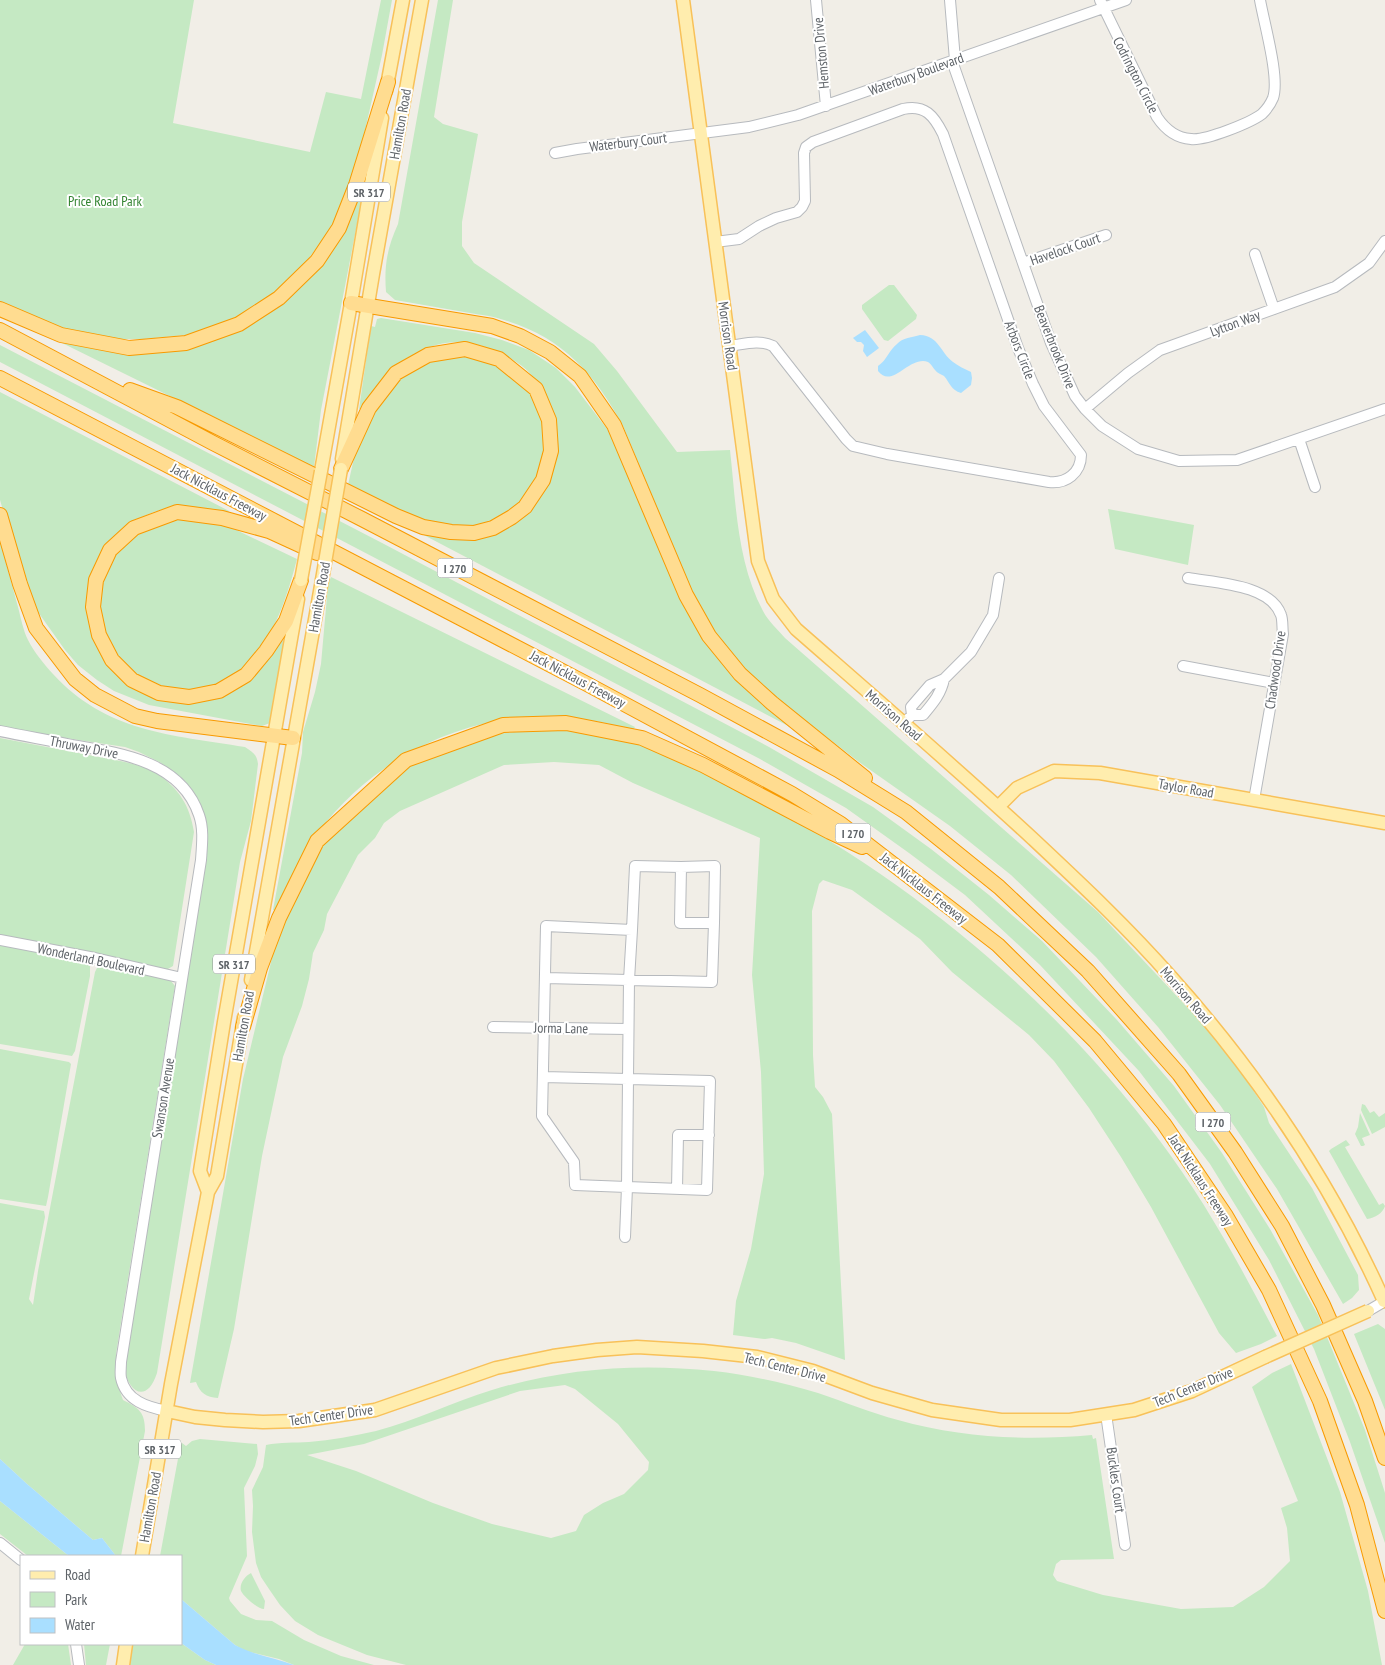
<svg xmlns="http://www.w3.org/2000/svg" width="1385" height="1665" viewBox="0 0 1385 1665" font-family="'PT Sans Narrow',sans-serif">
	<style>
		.green { fill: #c5e9c3; fill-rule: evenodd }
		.water { fill: #a9dfff }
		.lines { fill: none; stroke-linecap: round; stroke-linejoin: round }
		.minor-casing { stroke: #b7babe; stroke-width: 12 }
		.major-casing { stroke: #f8c159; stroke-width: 15 }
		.highway-casing { stroke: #f89a00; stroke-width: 16 }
		.minor { stroke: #fff; stroke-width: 10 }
		.major { stroke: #ffedae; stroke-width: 12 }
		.highway { stroke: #ffdc90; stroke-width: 14 }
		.major-bridge-casing { stroke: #f8c159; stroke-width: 15; stroke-linecap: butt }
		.major-bridge { stroke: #ffedae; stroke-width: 12 }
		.labels { text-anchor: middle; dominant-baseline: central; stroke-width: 4; stroke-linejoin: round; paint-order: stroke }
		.shield { fill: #fff; stroke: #8e9295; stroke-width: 1 }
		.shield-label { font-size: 12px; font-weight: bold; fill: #5e6368 }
		.street-label { font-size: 14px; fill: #5e6368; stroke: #fff }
		.park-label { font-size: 14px; fill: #328330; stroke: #fff }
	</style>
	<rect width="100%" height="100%" fill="#f1eee7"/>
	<path class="green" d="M0,0H194L173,123L310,152L326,92L361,99L381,0H392L382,55L362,144L344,201L328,233L306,262L282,287L251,310L213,328L186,335L144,339H109L56,327L0,302Z
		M438,0H453L434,117L443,124L478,134L462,222V246L474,263L594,344L617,371L677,452L730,450C736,504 737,562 763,611C768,621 778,630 785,638L1098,912L1201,1022L1246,1079L1264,1107L1269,1123L1312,1188L1358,1275L1359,1290L1352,1298L1343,1304L1277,1189L1220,1105L1158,1027L1096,957L1011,875L950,826L859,762L789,708L742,667L714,633L695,600L623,426C595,374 562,337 504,320C493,316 481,315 470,313C445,309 420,304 395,300L386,292C384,266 387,248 398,224Z
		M360,188H364L321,410L314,467L60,342L171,350L293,290Z
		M889,285H894L917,315L916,319L888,341L884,340L862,309V305Z
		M381,318L475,333L502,340L529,350L556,368L575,387L614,438L695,621L795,725L794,729L420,533L421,530L502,526L554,459C549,439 544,419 539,399C537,393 537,383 533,377C524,365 509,357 496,351C437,325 392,360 362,409H359L371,326L375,327L377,319Z
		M0,345L384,544L769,747L873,807L931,849L989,895L1042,941L1117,1020L1174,1086L1222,1153L1270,1229L1318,1315L1365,1430L1385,1493V1543L1350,1442L1314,1349L1269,1260L1210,1164L1139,1071L1040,965L965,895L909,853L846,808L760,759L0,362Z
		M465,353C476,356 489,357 498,362C503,365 508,371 512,375C518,380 528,386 532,393C540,410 548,432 546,451C541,493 500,531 457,528C418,525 383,502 348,485L354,458L364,427L395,381L413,366Z
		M0,392L229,511L227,515C192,503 161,503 129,525C122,530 112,538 108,546C100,566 95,592 89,612L130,683L207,699L280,640L284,641L270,723L262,726L149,705L114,691L97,680L78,665L65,650L38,612L18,561L0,500Z
		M1108,509L1194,525L1188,565L1115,549Z
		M182,516L228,526L297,559C287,597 275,635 248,664C221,693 181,696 147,680C142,678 137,676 133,673C119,662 104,636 99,619C96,605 100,588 105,574C110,560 120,543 132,534C139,528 171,520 182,516Z
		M0,540C6,563 12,585 18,607C21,618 23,630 28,640C34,652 44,664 53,674C106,732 171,735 245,747C253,752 257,755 258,764L251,821L240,862L157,1373C147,1404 128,1393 124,1367L207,826L199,801L185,781L161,763L139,752L125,747L65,738L0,726Z
		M331,577L635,727L633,730C601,721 569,716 536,717C452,719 370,764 319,831C301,855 288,883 275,910H273L302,753L303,732L315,692L321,664L328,585Z
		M547,728C578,730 610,734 639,744C681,757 721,781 760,801C916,884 1054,1000 1160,1141C1206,1202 1242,1269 1277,1336L1261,1344L1236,1353L1219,1333L1151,1207L1121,1157L1089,1108L1054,1061L1029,1035L952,972L920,939L852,890L823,880L819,884L812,911L813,1055L815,1087L823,1097L832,1114L845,1360L796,1343L772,1338L765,1339L733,1335L736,1301L751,1249L764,1174L761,1072L752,975L760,838L633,783L599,765L554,762L504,765L400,811L384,823L375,838L358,855L327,914L324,930L313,953L309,979L302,1006L283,1057L262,1156L234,1329L218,1398C206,1397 200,1393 196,1382L190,1383L243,1079L277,937L321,846L396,774L420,760L488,735Z
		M0,738C31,744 63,750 94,756C113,760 139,763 156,773C179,788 190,806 194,832L173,966L166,970L0,937Z
		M0,943L86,961L90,966V976L75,1051L72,1056L0,1044Z
		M103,965L164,977L171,981L175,986L116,1354C116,1371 117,1384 123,1400C139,1408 145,1412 145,1431L121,1556H116L102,1538L93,1540L27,1484L0,1459V1203L44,1211L45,1217L30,1294L29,1299L33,1305L38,1271L95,972L97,968Z
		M0,1049L69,1062L71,1064L48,1197L46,1206L0,1199Z
		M1362,1104L1365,1105L1370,1113L1374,1111L1379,1117L1385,1113V1127L1372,1134L1361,1110Z
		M1360,1113L1370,1135L1362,1138L1365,1145L1363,1146H1361L1355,1134L1358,1127Z
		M1346,1140L1350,1145L1345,1147L1379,1205L1383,1203L1385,1206C1383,1213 1375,1218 1367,1219L1329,1151L1331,1149Z
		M1378,1324L1385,1329V1410L1354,1334Z
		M1291,1364L1340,1492L1368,1591L1382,1665H406L367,1655L318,1635L295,1621L280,1605L269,1589L261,1577L256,1563L252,1532L253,1506L252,1490L263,1467L266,1445C280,1442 295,1443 309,1442C331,1440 354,1436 376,1431C415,1421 453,1402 492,1390C564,1368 639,1363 714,1371C749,1375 784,1383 818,1393C845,1402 871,1413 898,1420C962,1438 1027,1441 1092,1435L1093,1439L1096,1438L1114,1559L1061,1560L1056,1564L1053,1575L1057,1581L1103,1595L1181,1609L1233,1607L1264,1587L1290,1561L1287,1528L1281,1508L1298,1501L1252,1387L1272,1373ZM565,1385L575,1389L618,1424L649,1462L648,1470L624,1494L603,1503L584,1515L576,1531L551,1538L492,1524L433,1503L356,1471L307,1455L364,1444L520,1391Z
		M200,1439L257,1444L258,1454L255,1466L244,1488L247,1556L229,1598L230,1601L241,1614L256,1620L272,1621L304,1640L341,1656L374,1665H294L279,1659L245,1651L235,1645L181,1599V1556H160L180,1448L182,1443L186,1446L192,1441Z
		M0,1501L69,1556H28L0,1534Z
		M251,1573L265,1601L264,1609C258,1609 244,1597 241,1591C239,1584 245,1576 251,1573Z
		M181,1643L205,1660L216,1665H123L126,1644Z
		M25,1644H68L71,1665H13Z
		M84,1644H110L106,1665H86Z"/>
	<path class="water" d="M865,330L879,348L867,357L863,351L864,345L861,342H857L853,338Z
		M920,335C939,336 940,352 953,362C958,366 965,369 971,372L972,378L971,385L961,393C951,390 950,383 944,376C941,374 937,373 935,370C931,365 930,361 923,361C906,361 891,388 878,371V366C887,360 889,350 897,344C902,338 913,337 920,335Z
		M0,1459L27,1484L93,1540L102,1538L116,1556H69L0,1501Z
		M181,1599L235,1645C253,1655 275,1658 294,1665H216L205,1660L181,1643Z"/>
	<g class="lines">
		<defs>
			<path id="minor" d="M816,0L826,106
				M950,0L955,60
				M1100,0L1157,117C1165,129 1175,138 1191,139C1205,141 1250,123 1262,114C1266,110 1271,103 1273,98C1280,78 1264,23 1260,0
				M952,61L1051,343L1075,396L1085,409L1102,426L1138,449L1179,461L1237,460L1385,409
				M555,153L577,149L749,127L798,115L1126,0
				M715,242L739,239L759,226L776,218L797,212L802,207L805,201L804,153L806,147L813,142L903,109C925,104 934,116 943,134L1018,348L1033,384L1044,406L1081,455C1081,473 1066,484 1049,482L887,454L853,446L846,439L773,346C760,339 744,344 729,346
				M1255,254L1274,309
				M1023,263L1106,235
				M1085,409L1128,373L1160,350L1335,287L1369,263L1385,241
				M1299,439L1315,487
				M1188,578C1215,583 1270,584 1281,615C1283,620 1282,628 1283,634L1254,800
				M1183,666L1274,683
				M912,715L911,707L930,685L944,679L971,652L993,615L999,578
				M908,719L912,715H923C933,703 941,694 944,679
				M0,731C24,736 48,740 72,745C120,753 181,761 199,815C204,829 202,845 201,860L121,1362C121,1367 120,1374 121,1378C126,1401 147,1407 167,1411
				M632,930L635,866L681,867
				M0,940L95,958L182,978
				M545,978L712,982L714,923H680L681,867L715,866L714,923
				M493,1027L628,1029
				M543,1077L628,1079L629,980L632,930L546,926L542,1116L574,1162L575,1185L627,1187L625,1237
				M628,1079L710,1081L707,1190L627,1187Z
				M677,1189L678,1135H709
				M1368,1311L1385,1301
				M1106,1414L1125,1545
				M0,1543L21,1560
				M76,1644L79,1665"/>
			<path id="major" d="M683,0L758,561L773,599L796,629C875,698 955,767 1033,839C1081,884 1128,928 1171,977C1257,1073 1331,1183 1384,1301
				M386,91L403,0
				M342,459L373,274L422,0
				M321,471L351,303L382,118
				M998,807L1017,788L1054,771L1100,773L1385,823
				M251,980L322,580
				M208,1192L200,1171L224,1022L298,599
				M167,1411L195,1417L225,1420L263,1422L299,1421L375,1410L496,1368L553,1356L597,1350L637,1347L703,1351L757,1357L813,1371L872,1393L932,1410L1001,1420H1070L1134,1410L1192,1391L1265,1357
				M142,1556L171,1384L208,1192L217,1176L244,1017
				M123,1665L126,1644"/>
			<path id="highway" d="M351,303L492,326L520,336L550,352L580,376L614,425L686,595L709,636L740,674L772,703L865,778
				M0,309L61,335L129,348L186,343L239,324L279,298L317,261L339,228L356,185L388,82
				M0,330L213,443L362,519L700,695L838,770L906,812L999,887L1088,971L1179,1074L1235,1152L1282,1226L1323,1305L1365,1401L1385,1458
				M0,378L587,684L792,794L841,824L998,945L1095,1041L1164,1124L1226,1216L1269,1290L1320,1401L1357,1505L1385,1611
				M130,390L177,407L396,516L423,527L451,532L474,533L493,528L512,517L525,507L543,480L551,451L549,420L536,389L499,359L465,349L428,355L396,373L369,408L341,469
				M0,515L20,584L36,628L75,679L95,695L135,716L157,721L293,738
				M301,580L286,621L266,651L246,675L219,691L189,697L159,693L132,680L112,660L99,635L93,607L96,580L110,550L134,528L177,512L222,518L269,531L317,553
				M243,1027L260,968L279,918L317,841L406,760L503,725L566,723L642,738L703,765L830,832L862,847"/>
		</defs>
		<use href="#minor" class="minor-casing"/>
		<use href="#major" class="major-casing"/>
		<use href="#highway" class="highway-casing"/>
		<use href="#minor" class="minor"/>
		<use href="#major" class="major"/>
		<use href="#highway" class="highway"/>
		<defs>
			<path id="major-bridge" d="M301,580L321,471
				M322,580L341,469
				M1265,1357L1368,1311"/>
		</defs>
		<use href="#major-bridge" class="major-bridge-casing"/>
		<use href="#major-bridge" class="major-bridge"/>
	</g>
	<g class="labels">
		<g class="shield">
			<rect x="348" y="182.5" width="42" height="19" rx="4"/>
			<rect x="437.5" y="558.5" width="35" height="19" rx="4"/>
			<rect x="835.5" y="823.5" width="35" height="19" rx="4"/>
			<rect x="213" y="954.5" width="42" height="19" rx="4"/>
			<rect x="1195.5" y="1112.5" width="35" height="19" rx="4"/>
			<rect x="139" y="1439.5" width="42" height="19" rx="4"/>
		</g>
		<g class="shield-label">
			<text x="369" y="192">SR 317</text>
			<text x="455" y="568">I 270</text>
			<text x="853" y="833">I 270</text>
			<text x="234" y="964">SR 317</text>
			<text x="1213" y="1122">I 270</text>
			<text x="160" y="1449">SR 317</text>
		</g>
		<g class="street-label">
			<text transform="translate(821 53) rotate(-95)">Hemston Drive</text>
			<text transform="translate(916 74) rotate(-20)">Waterbury Boulevard</text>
			<text transform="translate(1136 75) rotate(63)">Codrington Circle</text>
			<text transform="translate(400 124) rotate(-80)">Hamilton Road</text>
			<text transform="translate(628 142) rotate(-7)">Waterbury Court</text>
			<text transform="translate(1065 249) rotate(-19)">Havelock Court</text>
			<text transform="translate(1235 323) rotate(-20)">Lytton Way</text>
			<text transform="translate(728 336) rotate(82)">Morrison Road</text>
			<text transform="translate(1055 347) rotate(68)">Beaverbrook Drive</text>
			<text transform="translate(1020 350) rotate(69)">Arbors Circle</text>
			<text transform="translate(219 492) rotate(28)">Jack Nicklaus Freeway</text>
			<text transform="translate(319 597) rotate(-80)">Hamilton Road</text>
			<text transform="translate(1275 670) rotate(-82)">Chadwood Drive</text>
			<text transform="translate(578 679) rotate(28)">Jack Nicklaus Freeway</text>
			<text transform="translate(894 715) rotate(41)">Morrison Road</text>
			<text transform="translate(84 747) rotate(11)">Thruway Drive</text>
			<text transform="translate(1186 788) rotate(10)">Taylor Road</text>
			<text transform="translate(924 888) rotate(38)">Jack Nicklaus Freeway</text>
			<text transform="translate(91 959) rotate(12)">Wonderland Boulevard</text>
			<text transform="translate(1186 995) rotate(49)">Morrison Road</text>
			<text transform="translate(243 1026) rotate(-80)">Hamilton Road</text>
			<text transform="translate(561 1028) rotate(1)">Jorma Lane</text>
			<text transform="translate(163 1098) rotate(-81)">Swanson Avenue</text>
			<text transform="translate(1201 1180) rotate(57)">Jack Nicklaus Freeway</text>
			<text transform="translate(785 1367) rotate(14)">Tech Center Drive</text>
			<text transform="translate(1193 1387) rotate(-22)">Tech Center Drive</text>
			<text transform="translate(331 1415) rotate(-8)">Tech Center Drive</text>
			<text transform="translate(1116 1480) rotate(82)">Buckles Court</text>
			<text transform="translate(150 1507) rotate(-80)">Hamilton Road</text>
		</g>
		<g class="park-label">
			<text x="105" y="201">Price Road Park</text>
		</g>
	</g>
	<rect x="20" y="1555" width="162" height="90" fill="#ffffff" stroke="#bfc1c3"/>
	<rect x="30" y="1571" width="25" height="8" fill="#ffedae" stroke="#bfc1c3"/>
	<text x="65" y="1580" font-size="15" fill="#5e6368">Road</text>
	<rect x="30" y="1592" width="25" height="15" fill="#c5e9c3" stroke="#bfc1c3"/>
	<text x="65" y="1605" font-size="15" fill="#5e6368">Park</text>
	<rect x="30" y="1618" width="25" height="15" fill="#a9dfff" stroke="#bfc1c3"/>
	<text x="65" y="1630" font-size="15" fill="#5e6368">Water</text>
</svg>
